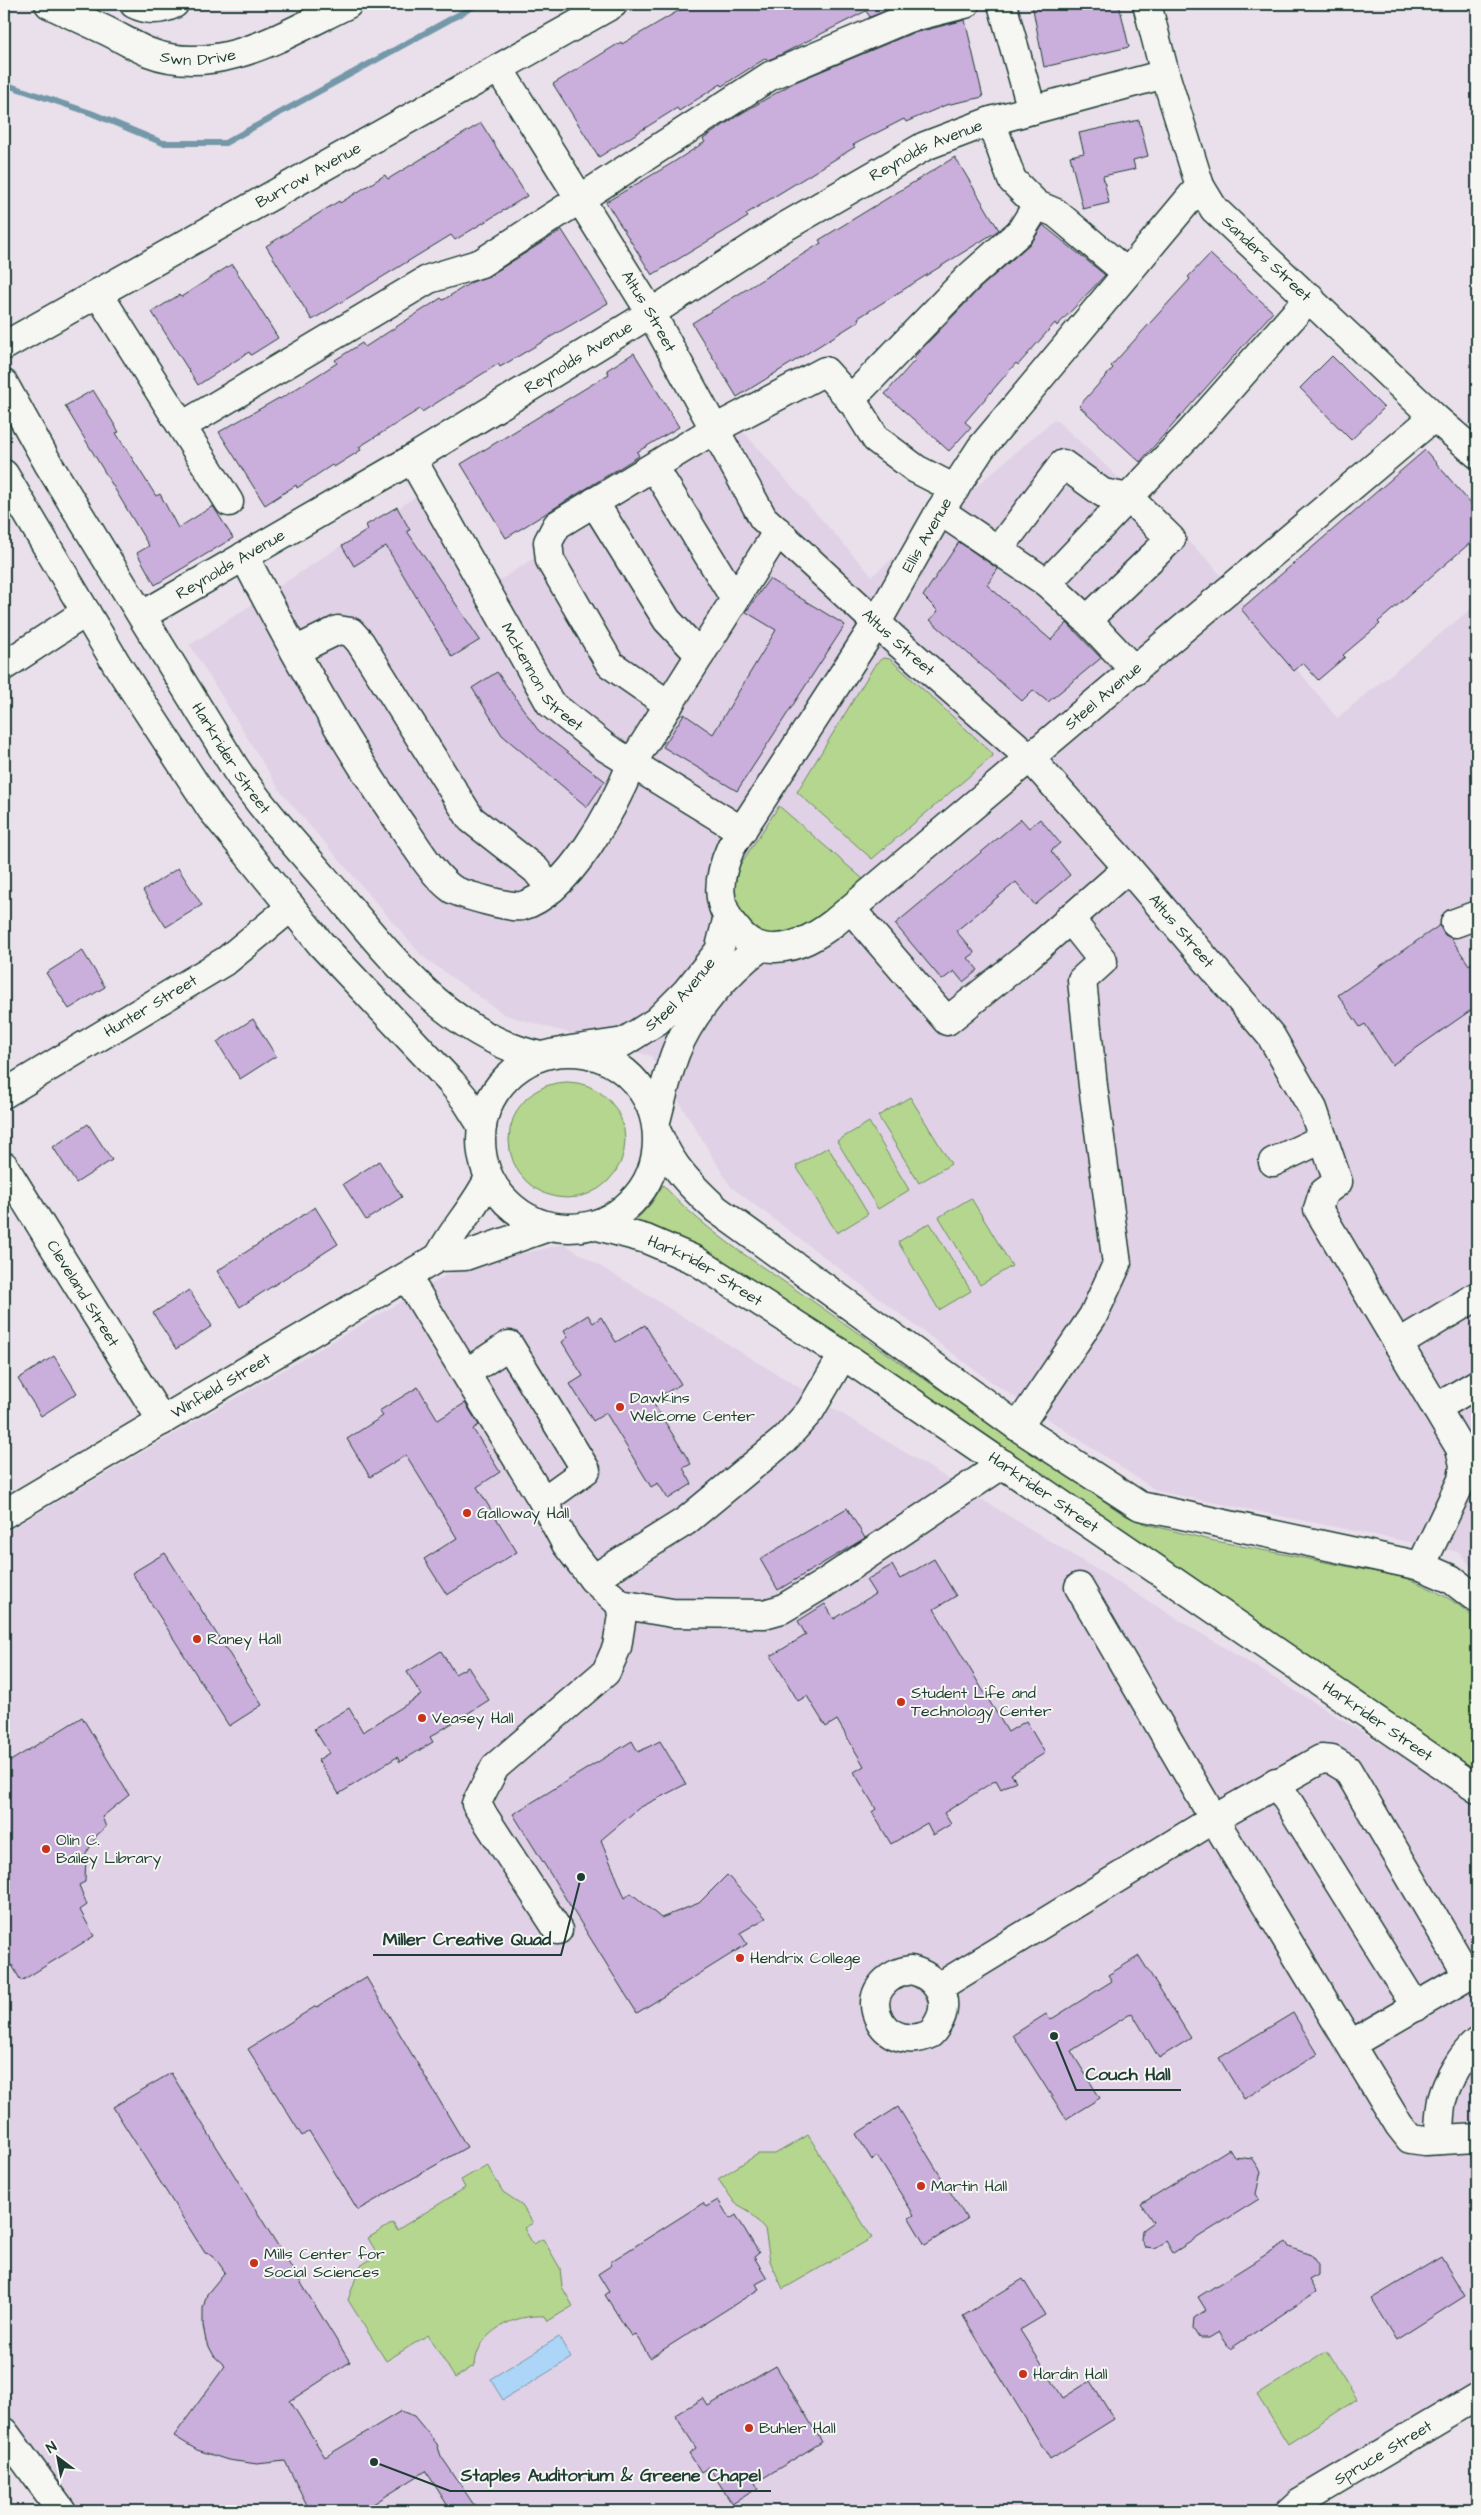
<svg xmlns="http://www.w3.org/2000/svg" width="1481" height="2515" viewBox="0 0 1481 2515" font-family="'Architects Daughter',sans-serif">
	<style>
		.built { fill: #e0d1e6 }
		.green { fill: #b5d68f; stroke: #6a8a62 }
		.water { fill: #add5f7; stroke: #7498a9 }
		.lines { fill: none; stroke-linecap: round; stroke-linejoin: round }
		.stream { stroke: #7498a9; stroke-width: 6 }
		.building { fill: #caaedc; stroke: #1f3d34 }
		.minor-casing { stroke: #1f3d34; stroke-width: 31 }
		.major-casing { stroke: #1f3d34; stroke-width: 31 }
		.minor { stroke: #f6f6f2; stroke-width: 28 }
		.major { stroke: #f6f6f2; stroke-width: 28 }
		.poi-dot { fill: #c8321e; stroke: #f6f6f2; stroke-width: 2 }
		.labels { text-anchor: middle; dominant-baseline: central; stroke-width: 4; stroke-linejoin: round; paint-order: stroke }
		.street-label { font-size: 16px; fill: #1f3d34; stroke: #f6f6f2 }
		.poi-label { font-size: 16px; fill: #1f3d34; stroke: #f6f6f2; text-anchor: start }
		.leader { fill: none; stroke: #1f3d34; stroke-width: 2 }
		.callout-dot { fill: #1f3d34; stroke: #f6f6f2; stroke-width: 2 }
		.callout-label { font-size: 18px; text-anchor: middle; font-weight: bold; fill: #1f3d34; stroke: #f6f6f2; stroke-width: 4; stroke-linejoin: round; paint-order: stroke }
	</style>
	<rect width="100%" height="100%" fill="#e9e0eb"/>
	<filter id="ink" filterUnits="userSpaceOnUse"><feTurbulence type="fractalNoise" baseFrequency=".02" numOctaves="2"/><feDisplacementMap in="SourceGraphic" scale="10" xChannelSelector="R" yChannelSelector="G"/><feConvolveMatrix kernelMatrix="1 2 1 2 8 2 1 2 1" color-interpolation-filters="sRGB"/></filter>
	<g filter="url(#ink)">
		<path class="built" d="M1055,419L1209,561L1337,718L1477,604V1573L1459,1552L1157,1491L980,1374L731,1187L651,1056L505,1015L422,956L281,792L190,645L415,497L474,597L738,426L872,576Z
			M564,1244L1477,1802V2114L1470,2130L1477,2253V2400L1305,2511H73L4,2415V1533L457,1269Z"/>
		<path class="green" d="M883,658L890,659L992,753L993,756L872,859L797,792L876,663Z
			M779,806L863,879C848,892 823,919 807,928C803,930 797,930 792,932C772,937 755,935 742,915C732,900 731,885 738,868Z
			M509 1140a58 58 0 1 1 116 0a58 58 0 1 1-116 0Z
			M910,1097L951,1164L919,1183L878,1116Z
			M869,1122L909,1190L878,1209L837,1141Z
			M828,1147L868,1214L837,1233L796,1166Z
			M663,1185C707,1234 767,1269 821,1307C921,1378 1024,1447 1126,1516L1146,1524L1210,1540L1402,1577C1431,1587 1456,1600 1477,1621V1775L634,1222L651,1204Z
			M971,1198L1012,1266L980,1285L939,1217Z
			M930,1223L971,1291L939,1310L898,1242Z
			M808,2135L872,2238L783,2289L770,2261L765,2229L749,2211L735,2203L718,2179L758,2154H775Z
			M487,2165L503,2192L521,2204L533,2223L524,2228L533,2244L543,2239L560,2268L562,2287L573,2306L548,2321L545,2316C515,2314 477,2331 475,2365L455,2378L428,2335L386,2361L348,2300L360,2266L378,2255L368,2238L393,2223L397,2230L465,2188L461,2180Z
			M1327,2351L1357,2399L1288,2444L1257,2395Z"/>
		<path class="water" d="M559,2337L571,2358L503,2400L490,2379Z"/>
		<g class="lines">
			<path class="stream" d="M4,84L91,113L163,143H225L478,4"/>
		</g>
		<path class="building" d="M690,4H902L870,17L866,11L778,56L768,60L766,58L722,86L721,84L679,111L677,108L599,157L553,84L621,42L622,44Z
			M1032,4H1119L1129,47L1044,67Z
			M965,20L983,97L946,105L906,122L904,119L853,145L855,147L746,214L748,217L652,275L606,202L669,165L705,142L703,139L737,116L793,83L910,34Z
			M1139,120L1148,156L1133,160L1135,169L1103,176L1109,203L1083,209L1070,156L1084,153L1079,133Z
			M481,123L527,196L455,240L451,235L312,320L266,246L339,201L340,203L385,175L388,179Z
			M955,157L999,230L858,318L859,321L737,397L692,323L821,243L819,240Z
			M1043,225L1105,275L1057,326L1055,323L1018,365L1016,363L965,422L971,427L949,451L885,394L915,360L913,358L980,288L1032,242Z
			M562,230L608,303L500,367L498,364L422,412L420,409L359,447L361,450L334,467L332,465L297,488L296,485L265,505L219,432L279,398L280,399L337,363L335,360L362,343L365,347L441,298L443,300L472,282L489,276Z
			M1210,254L1273,312L1140,462L1079,406L1113,368L1111,366L1190,279L1188,277Z
			M232,264L278,338L251,355L249,352L198,385L152,312L179,295L181,297Z
			M634,353L679,427L637,452L639,456L506,538L461,464L609,374L607,370Z
			M1332,356L1384,408L1351,440L1300,388Z
			M93,390L119,432L116,433L156,496L160,494L178,528L213,506L233,538L155,585L137,553L149,546L65,406Z
			M1425,450L1477,511V537L1378,622L1380,624L1343,655L1345,657L1318,680L1303,663L1294,671L1241,609Z
			M397,507L410,530L407,531L480,640L452,657L386,546L354,566L342,546L368,530L366,525Z
			M959,542L998,569L987,585L1051,640L1067,623L1101,658L1048,702L1033,690L1022,701L930,620L938,611L923,596Z
			M769,579L845,625L737,791L663,747L684,714L713,734L776,630L746,612Z
			M497,672L538,730L605,781L587,807L502,735L472,688Z
			M1021,819L1029,828L1040,819L1060,843L1051,851L1070,875L1035,905L1016,882L956,931L975,953L968,958L978,970L963,982L954,971L942,980L895,924Z
			M178,868L202,905L166,927L143,891Z
			M1440,925L1445,935L1451,938L1469,965L1477,959V1006L1392,1065L1365,1024L1360,1027L1338,995Z
			M82,950L105,987L69,1009L46,973Z
			M253,1019L276,1056L240,1079L217,1042Z
			M88,1124L112,1160L76,1183L53,1147Z
			M379,1161L402,1197L366,1220L343,1184Z
			M315,1207L338,1244L240,1307L217,1271Z
			M189,1290L212,1326L176,1349L153,1313Z
			M588,1315L593,1323L601,1317L616,1342L645,1325L681,1384L652,1401L691,1464L683,1468L692,1484L668,1499L658,1483L651,1487L606,1413L593,1421L570,1384L583,1376L562,1342L568,1337L564,1330Z
			M54,1356L77,1393L41,1416L18,1379Z
			M418,1387L438,1420L465,1403L479,1425L473,1429L500,1472L477,1487L517,1552L447,1595L424,1559L457,1538L406,1455L370,1477L347,1439L383,1416L379,1411Z
			M847,1508L865,1538L778,1590L760,1559Z
			M165,1553L262,1705L229,1726L132,1573Z
			M934,1559L956,1596L934,1609L1008,1732L1026,1721L1045,1753L1011,1774L1016,1781L1001,1789L996,1780L944,1813L951,1824L933,1835L927,1823L891,1844L872,1812L876,1809L854,1772L864,1766L837,1720L826,1727L807,1696L798,1701L771,1656L806,1635L798,1621L825,1604L834,1619L875,1594L866,1580L892,1565L900,1579Z
			M441,1651L455,1674L468,1667L489,1700L430,1737L433,1742L400,1762L397,1757L339,1794L318,1760L329,1753L314,1729L349,1708L363,1732L421,1695L407,1672Z
			M82,1717L129,1795L102,1817L106,1827L97,1835L86,1854L85,1882L79,1885L87,1905L80,1910L94,1936L21,1981L12,1965L4,1970V1765Z
			M632,1741L638,1752L660,1741L686,1784L639,1808L601,1840L625,1898L631,1893L661,1918L699,1903L727,1875L766,1918L740,1933L747,1944L637,2013L513,1814Z
			M1139,1956L1191,2038L1159,2058L1132,2013L1071,2051L1100,2098L1066,2119L1013,2035L1046,2014L1050,2020L1112,1981L1108,1975Z
			M366,1977L467,2147L358,2210L309,2131L302,2136L248,2049L316,2006L317,2007Z
			M1293,2013L1318,2054L1244,2099L1219,2058Z
			M171,2073L350,2362L290,2401L325,2457L401,2411L414,2416L437,2444L441,2456L478,2511H451L426,2471L362,2511H310L285,2461L257,2464L228,2460L197,2450L174,2436L225,2366L214,2356L206,2341L203,2326V2308L207,2294L225,2272L213,2255L205,2253L113,2107Z
			M898,2107L967,2219L925,2245L909,2218L914,2215L877,2156L872,2160L856,2134Z
			M1229,2149L1234,2157L1253,2159L1261,2171L1256,2194L1259,2199L1173,2253L1166,2241L1154,2248L1145,2247L1141,2240L1142,2230L1153,2222L1141,2204Z
			M718,2200L730,2219L736,2215L759,2253L754,2257L767,2278L756,2284L759,2289L650,2358L635,2334L631,2336L605,2295L609,2292L598,2274L612,2265L610,2262L703,2203L706,2207Z
			M1286,2242L1289,2247L1311,2255L1318,2265V2275L1309,2280L1316,2292L1230,2349L1219,2332L1209,2338H1199L1193,2329L1194,2318L1206,2310L1198,2297Z
			M1441,2257L1465,2296L1396,2340L1371,2299Z
			M1023,2279L1045,2315L1020,2330L1063,2398L1090,2381L1114,2419L1050,2459L963,2316Z
			M776,2366L822,2442L755,2483L758,2488L732,2504L709,2467L701,2472L689,2453L696,2448L675,2415L703,2398L708,2406Z"/>
		<g class="lines">
			<defs>
				<g id="minor">
					<path id="s1" d="M49,4C68,13 88,22 107,31C121,38 134,46 148,52C218,79 287,33 348,4"/>
					<path d="M134,4C148,11 160,11 174,4"/>
					<path d="M1002,4L1032,110"/>
					<path id="s2" d="M1147,4L1165,74L1200,186L1214,209L1434,417L1477,454"/>
					<path id="s3" d="M499,69L651,313L763,518L894,639L1029,757L1128,868L1271,1036L1313,1109L1338,1182L1323,1193L1318,1209L1460,1448L1464,1465L1462,1480L1421,1566"/>
					<path d="M991,121L1012,180L1037,205L1056,213L1127,273"/>
					<path id="s4" d="M1200,186L981,448L940,511L877,622L731,847C717,879 714,906 739,932C748,943 762,949 776,948C799,947 818,935 835,922L1434,417"/>
					<path d="M98,293L229,502"/>
					<path id="s5" d="M4,346L613,4"/>
					<path d="M850,400L969,277L1021,231L1037,205"/>
					<path d="M182,426L429,279L481,263L770,76L905,19L965,4"/>
					<path id="s6" d="M412,459L550,703L605,747L742,831"/>
					<path d="M654,467L735,599"/>
					<path d="M594,502L667,620L700,655"/>
					<path d="M940,511L1047,583L1087,620L1135,671"/>
					<path d="M999,549L1063,464L1103,493L1129,498L1171,539L1087,620"/>
					<path d="M244,556C293,650 344,744 405,830C417,848 434,876 452,889C461,894 512,909 522,906C570,892 614,807 632,763L778,531"/>
					<path d="M1047,583L1189,434L1310,297"/>
					<path id="s7" d="M143,615L412,459L651,313L781,229L925,146L991,121L1165,74"/>
					<path d="M295,651L338,630L351,632L360,642L471,819L536,870L551,889"/>
					<path d="M4,666L86,612"/>
					<path d="M669,705L610,664L550,560L548,542L557,525L715,429L825,371L853,402L876,439L916,469L955,489"/>
					<path d="M851,909L947,1021L1028,956L1128,868"/>
					<path d="M1455,923L1477,915"/>
					<path id="s8" d="M564,1051L624,1042L657,1021L686,992L719,951L727,920"/>
					<path id="s9" d="M4,1094L227,960L291,907"/>
					<path d="M656,1121C662,1098 667,1076 675,1054C689,1016 728,970 761,947"/>
					<path d="M1273,1162L1322,1139"/>
					<path id="s10" d="M4,1166L162,1421"/>
					<path d="M439,1257C453,1229 475,1207 489,1178"/>
					<path d="M407,1277L543,1501L566,1544L593,1579L686,1521L784,1440L810,1411L843,1355"/>
					<path d="M1398,1344L1477,1296"/>
					<path d="M466,1373L509,1345L586,1470L543,1501"/>
					<path d="M1436,1408L1477,1384"/>
					<path d="M1018,1427L1093,1316L1117,1264L1093,1086L1082,980L1103,961L1069,918"/>
					<path id="s11" d="M4,1514L439,1257L465,1256L548,1227"/>
					<path d="M593,1579L620,1604L672,1613L764,1614L782,1609L822,1585L1003,1464"/>
					<path d="M1276,1782L1416,2007"/>
					<path d="M558,1930L476,1804L495,1767L606,1672L617,1647L622,1615L620,1604"/>
					<path d="M911,1970C936,1976 953,2000 937,2025C935,2028 933,2032 930,2034C912,2043 889,2038 880,2021C865,1995 886,1973 911,1970Z"/>
					<path d="M939,1987L1214,1819L1079,1587"/>
					<path d="M1351,2044L1468,1976L1347,1769L1332,1760L1321,1759L1214,1819L1399,2125L1410,2139L1425,2141L1477,2138"/>
					<path d="M1438,2140C1440,2127 1439,2113 1442,2100C1447,2081 1462,2054 1477,2042"/>
					<path d="M4,2432L62,2511"/>
					<path id="s12" d="M1290,2511L1300,2502L1477,2397"/>
				</g>
				<g id="major">
					<path id="s13" d="M4,384L49,465L235,768C261,808 294,843 325,879C385,949 446,1036 540,1056"/>
					<path d="M4,474L116,663L212,810L321,944L451,1082L465,1099L482,1126"/>
					<circle cx="569" cy="1140" r="88"/>
					<path d="M659,1136C671,1166 692,1187 716,1209L1018,1427L1140,1506L1421,1566L1451,1579L1477,1599"/>
					<path id="s14" d="M594,1225L646,1239L695,1260L843,1355L1477,1789"/>
				</g>
			</defs>
			<use href="#minor" class="minor-casing"/>
			<use href="#major" class="major-casing"/>
			<use href="#minor" class="minor"/>
			<use href="#major" class="major"/>
		</g>
	</g>
	<g class="poi-dot">
		<circle cx="620" cy="1407" r="5"/>
		<circle cx="467" cy="1513" r="5"/>
		<circle cx="197" cy="1639" r="5"/>
		<circle cx="901" cy="1702" r="5"/>
		<circle cx="422" cy="1718" r="5"/>
		<circle cx="46" cy="1849" r="5"/>
		<circle cx="740" cy="1958" r="5"/>
		<circle cx="921" cy="2186" r="5"/>
		<circle cx="254" cy="2263" r="5"/>
		<circle cx="1023" cy="2374" r="5"/>
		<circle cx="749" cy="2428" r="5"/>
	</g>
	<g class="labels">
		<g class="street-label">
			<text stroke="none"><textPath href="#s1" startOffset="161">Swn Drive</textPath></text>
			<text stroke="none"><textPath href="#s7" startOffset="911">Reynolds Avenue</textPath></text>
			<text stroke="none"><textPath href="#s5" startOffset="349">Burrow Avenue</textPath></text>
			<text stroke="none"><textPath href="#s2" startOffset="289">Sanders Street</textPath></text>
			<text stroke="none"><textPath href="#s3" startOffset="285">Altus Street</textPath></text>
			<text stroke="none"><textPath href="#s7" startOffset="506">Reynolds Avenue</textPath></text>
			<text transform="translate(927 535) rotate(-60)">Ellis Avenue</text>
			<text stroke="none"><textPath href="#s7" startOffset="101">Reynolds Avenue</textPath></text>
			<text stroke="none"><textPath href="#s3" startOffset="705">Altus Street</textPath></text>
			<text stroke="none"><textPath href="#s6" startOffset="255">Mckennon Street</textPath></text>
			<text stroke="none"><textPath href="#s4" startOffset="1362">Steel Avenue</textPath></text>
			<text stroke="none"><textPath href="#s13" startOffset="438">Harkrider Street</textPath></text>
			<text stroke="none"><textPath href="#s3" startOffset="1110">Altus Street</textPath></text>
			<text stroke="none"><textPath href="#s8" startOffset="135">Steel Avenue</textPath></text>
			<text stroke="none"><textPath href="#s9" startOffset="171">Hunter Street</textPath></text>
			<text stroke="none"><textPath href="#s14" startOffset="121">Harkrider Street</textPath></text>
			<text stroke="none"><textPath href="#s10" startOffset="150">Cleveland Street</textPath></text>
			<text stroke="none"><textPath href="#s11" startOffset="252">Winfield Street</textPath></text>
			<text stroke="none"><textPath href="#s14" startOffset="526">Harkrider Street</textPath></text>
			<text stroke="none"><textPath href="#s14" startOffset="931">Harkrider Street</textPath></text>
			<text stroke="none"><textPath href="#s12" startOffset="110">Spruce Street</textPath></text>
		</g>
		<g class="poi-label">
			<text x="630" y="1398">Dawkins<tspan x="630" dy="18">Welcome Center</tspan></text>
			<text x="477" y="1513">Galloway Hall</text>
			<text x="207" y="1639">Raney Hall</text>
			<text x="911" y="1693">Student Life and<tspan x="911" dy="18">Technology Center</tspan></text>
			<text x="432" y="1718">Veasey Hall</text>
			<text x="56" y="1840">Olin C.<tspan x="56" dy="18">Bailey Library</tspan></text>
			<text x="750" y="1958">Hendrix College</text>
			<text x="931" y="2186">Martin Hall</text>
			<text x="264" y="2254">Mills Center for<tspan x="264" dy="18">Social Sciences</tspan></text>
			<text x="1033" y="2374">Hardin Hall</text>
			<text x="759" y="2428">Buhler Hall</text>
		</g>
	</g>
	<path class="leader" d="M581 1877L561 1955H373M1054 2036L1076 2090H1181M374 2462L450 2491H771"/>
	<g class="callout-dot">
		<circle cx="581" cy="1877" r="5"/>
		<circle cx="1054" cy="2036" r="5"/>
		<circle cx="374" cy="2462" r="5"/>
	</g>
	<g class="callout-label">
		<text x="467" y="1945">Miller Creative Quad</text>
		<text x="1128" y="2080">Couch Hall</text>
		<text x="611" y="2481">Staples Auditorium &amp; Greene Chapel</text>
	</g>
	<rect width="1481" height="2515" fill="none" stroke="#f6f6f2" stroke-width="20"/>
	<rect x="10" y="10" width="1461" height="2495" fill="none" stroke="#1f3d34" stroke-width="2" filter="url(#ink)"/>
	<g transform="translate(58 2458) rotate(328)" stroke="#f6f6f2" stroke-width="4" paint-order="stroke">
	<path d="M0-4L9 19L0 12L-9 19Z" fill="#1f3d34"/>
	<text y="-8" font-size="14" font-weight="bold" text-anchor="middle" fill="#1f3d34">N</text>
	</g>
</svg>
